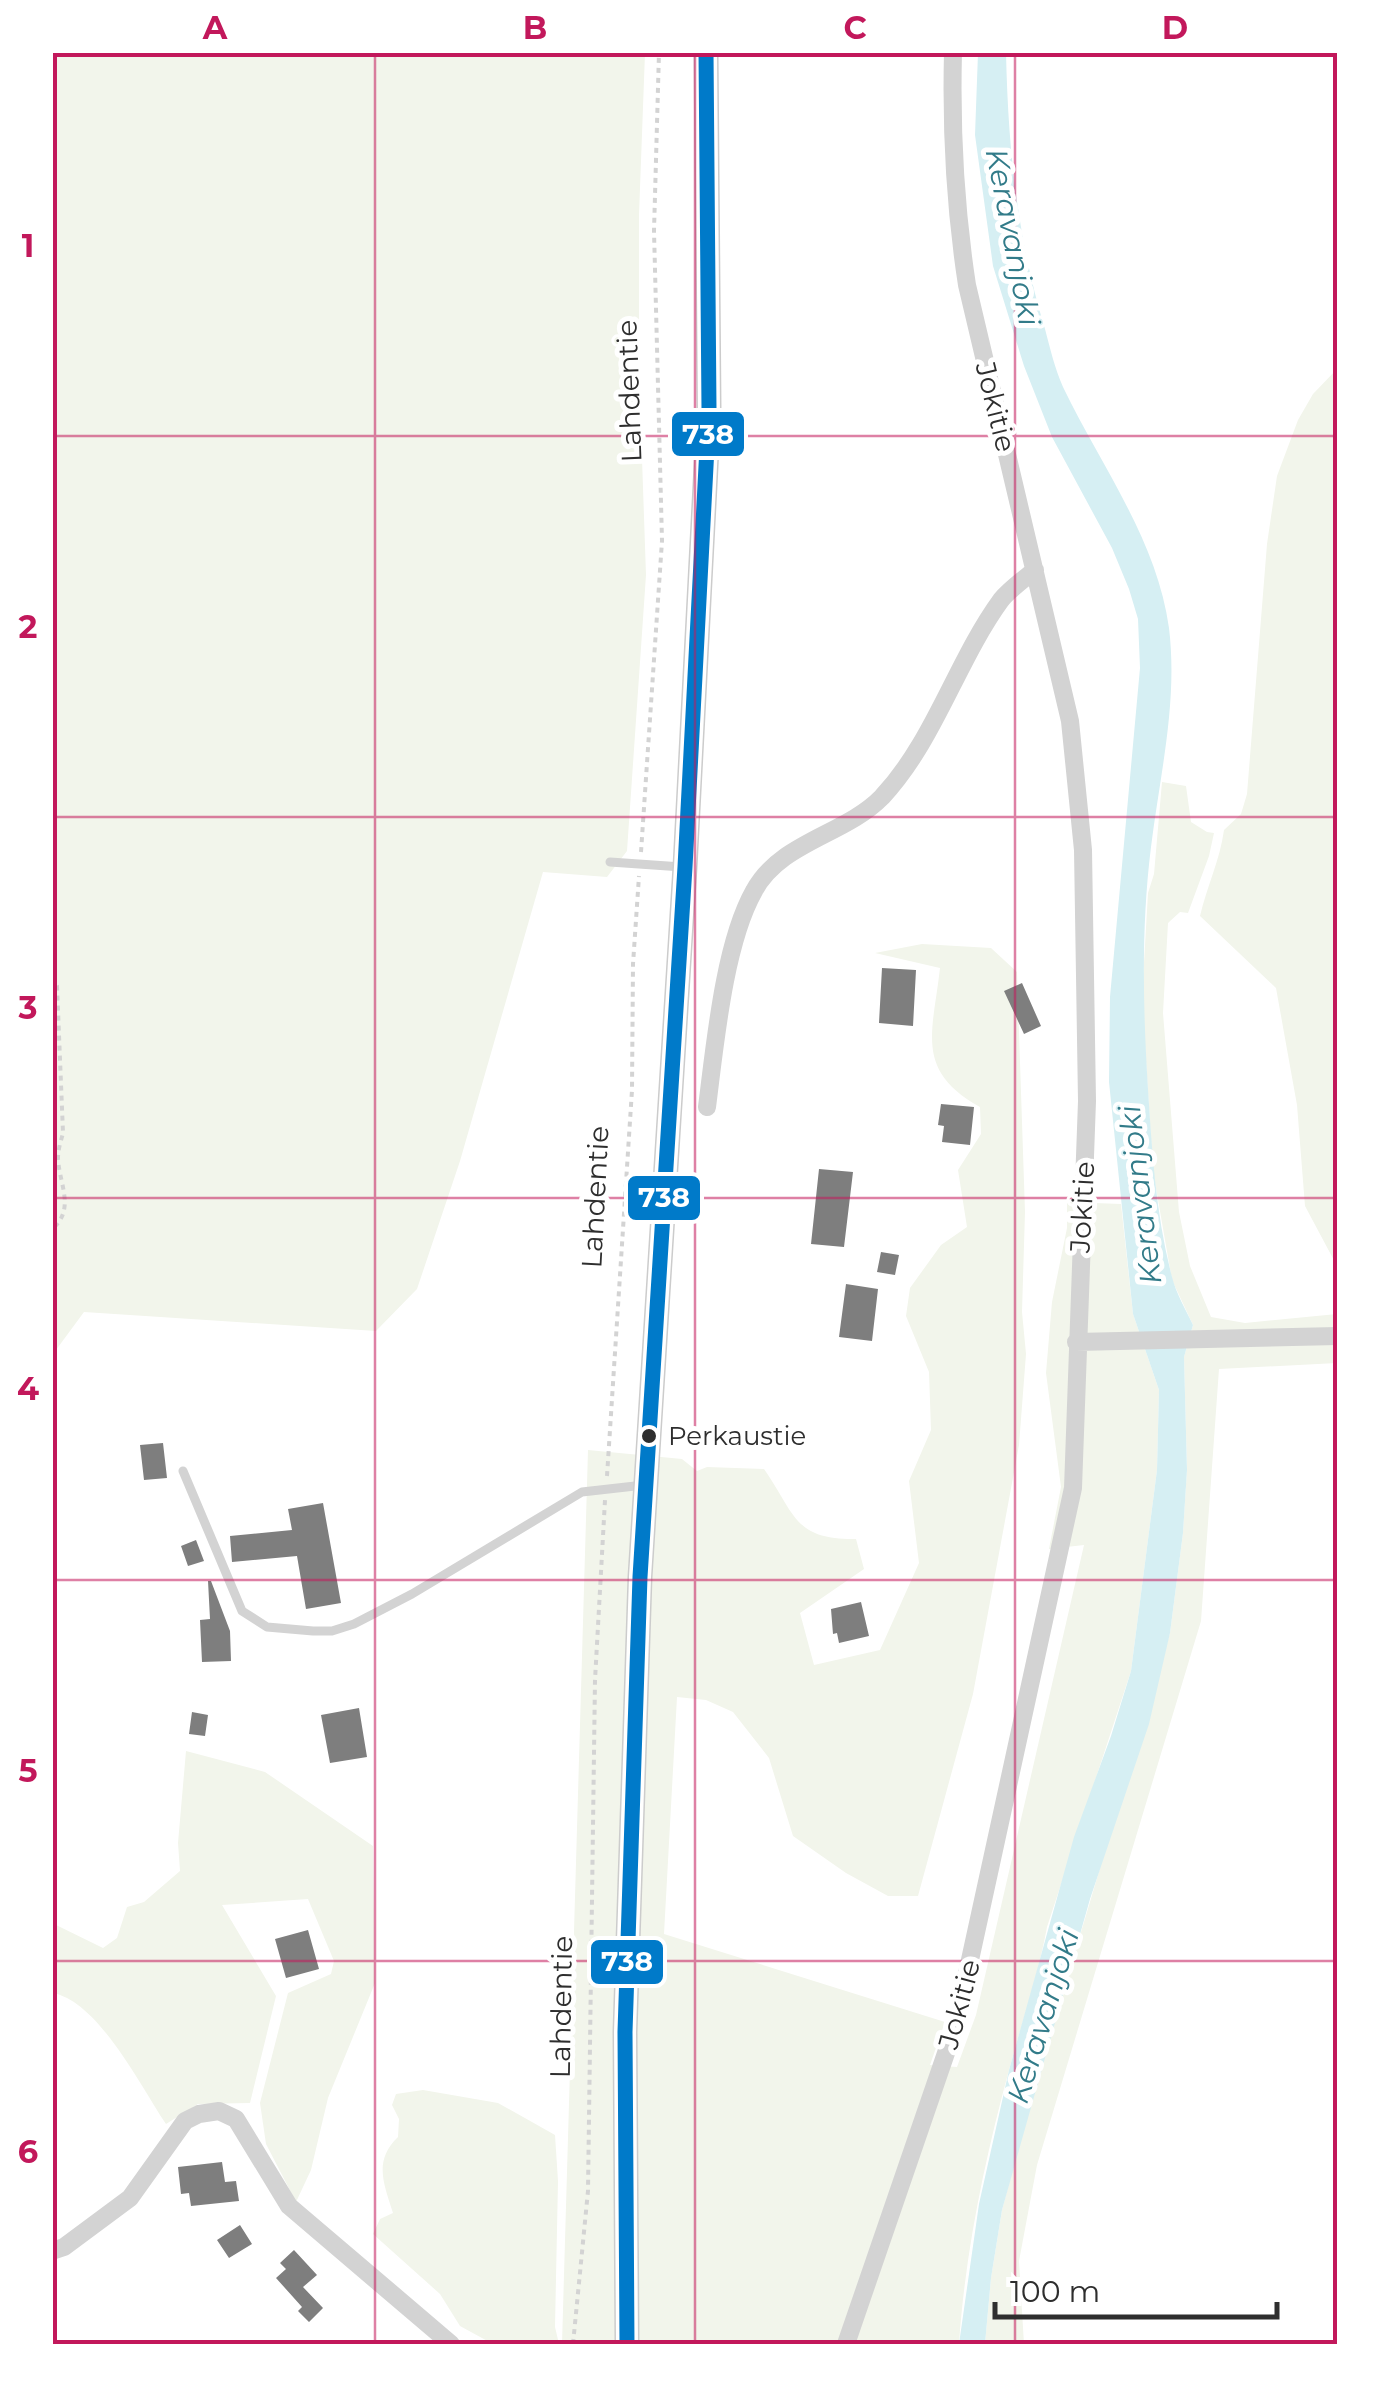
<svg xmlns="http://www.w3.org/2000/svg" width="1390" height="2397" viewBox="0 0 1390 2397" font-family="Montserrat,sans-serif">
	<style>
		.green { fill: #f2f5eb }
		.water { fill: #d6eff3 }
		.building { fill: #7e7e7e }
		.lines { fill: none; stroke-linecap: round; stroke-linejoin: round }
		.path { stroke: #d3d3d3; stroke-width: 4; stroke-dasharray: 5 5; stroke-linecap: butt }
		.service { stroke: #d3d3d3; stroke-width: 9 }
		.minor { stroke: #d3d3d3; stroke-width: 18 }
		.secondary { stroke: #ccc; stroke-width: 25 }
		.bus-1-casing { stroke: #fff; stroke-width: 22 }
		.bus-1 { stroke: #007ac9; stroke-width: 15 }
		.grid { fill: none; stroke: #c2185b; stroke-width: 2.5; stroke-opacity: 0.55 }
		.bus-dot { fill: #2e2e2e; stroke: #fff; stroke-width: 4 }
		.labels { text-anchor: middle; dominant-baseline: central; stroke-width: 10; stroke-linejoin: round; paint-order: stroke }
		.bus-label { font-size: 26px; fill: #2e2e2e; stroke: #fff; text-anchor: start }
		.street-label { font-size: 28px; fill: #2e2e2e; stroke: #fff }
		.water-label { font-size: 30px; font-style: italic; fill: #327b89; stroke: #fff }
		.line-badge { stroke: #fff; stroke-width: 4 }
		.badge-label { font-size: 28px; text-anchor: middle; font-weight: bold; fill: #fff }
		.neatline { fill: none; stroke: #c2185b; stroke-width: 4 }
		.grid-label { font-size: 32px; text-anchor: middle; font-weight: bold; fill: #c2185b }
	</style>
	<rect width="100%" height="100%" fill="#fff"/>
	<path class="green" d="M53,53H645L639,215V371L646,575L627,851L607,877L543,872L460,1161L417,1289L376,1331L84,1312L53,1354Z
		M1337,369V1266L1305,1206L1297,1105L1276,988L1200,916C1207,886 1220,860 1224,830L1241,814L1247,794L1267,544L1277,476L1298,420L1313,394Z
		M1162,782L1186,786L1191,822L1207,832L1214,833L1209,856L1188,913L1180,912L1168,923L1163,1013L1179,1212L1190,1266L1211,1317L1245,1323L1337,1314V1363L1219,1369L1201,1621L1037,2165L1019,2261L1024,2344H985L991,2278L1002,2210L1034,2090L1170,1633L1183,1533L1187,1469L1184,1357L1193,1325L1172,1280L1153,1171L1142,998L1148,893L1154,874Z
		M922,944L991,948L1017,972L1025,1212L1022,1312L1026,1354L1019,1445L973,1694L918,1896H888L846,1873L793,1836L769,1758L733,1712L706,1700L677,1697L664,1934L945,2022L930,2065L957,2067L976,2015L1084,1545L1049,1549L1061,1487L1046,1373L1052,1302L1067,1228V1202L1121,1204L1133,1314L1159,1390L1157,1470L1131,1671L1047,1927C1038,1976 1022,2022 1009,2070C985,2158 965,2253 959,2344H562L588,1450L682,1459L697,1471L707,1467L764,1469C795,1513 793,1540 856,1539L864,1569L800,1613L814,1665L880,1650L919,1563L909,1481L931,1430L929,1372L906,1316L910,1288L941,1245L967,1227L958,1170L981,1134L980,1107C914,1070 933,1032 940,968L875,953Z
		M186,1751L265,1772L373,1846L375,1983L328,2098L311,2170L296,2202L266,2144L260,2103L288,1993L331,1974L334,1961L308,1899L222,1905L276,1996L250,2103L198,2104L166,2124C141,2087 99,2002 53,1993L52,1923L103,1948L117,1938L127,1907L144,1902L180,1871L178,1843Z
		M423,2090L498,2103L555,2135L558,2181L555,2327L559,2344H493L460,2326L440,2294L373,2234L380,2219L393,2213C384,2184 373,2161 398,2137L399,2119L392,2105L396,2094Z"/>
	<path class="water" d="M1006,52C1008,147 1017,238 1045,329C1050,348 1055,369 1063,387C1101,466 1157,540 1169,628C1178,702 1160,774 1151,847C1141,927 1143,1009 1148,1089C1152,1152 1156,1216 1172,1277C1176,1293 1186,1310 1193,1325L1184,1357L1187,1470L1183,1533L1170,1633L1149,1724L1090,1899L1002,2210L991,2278L985,2344H959L979,2204L1009,2070L1074,1837L1111,1736L1131,1671L1157,1470L1159,1390L1133,1314L1109,1082L1110,997L1140,668L1138,619L1129,589L1112,548L1052,437L1024,366L993,266L975,135L978,53Z"/>
	<path class="building" d="M882,968L916,970L913,1026L879,1023Z
		M1022,983L1041,1026L1024,1034L1004,991Z
		M941,1104L974,1107L970,1145L942,1142L944,1126L938,1125Z
		M819,1169L853,1172L844,1247L811,1244Z
		M881,1252L899,1255L895,1275L877,1272Z
		M846,1284L878,1289L872,1341L839,1337Z
		M163,1443L167,1478L144,1480L140,1445Z
		M323,1503L341,1603L306,1609L297,1556L232,1562L230,1536L292,1530L288,1509Z
		M196,1540L204,1561L188,1566L181,1546Z
		M208,1581H211L230,1631L231,1661L202,1662L200,1620L210,1619Z
		M861,1602L869,1636L839,1643L837,1633L833,1634L831,1609Z
		M359,1708L367,1757L330,1763L321,1715Z
		M192,1712L208,1715L205,1736L189,1734Z
		M308,1930L319,1969L286,1978L275,1939Z
		M222,2162L225,2182L236,2181L239,2201L191,2206L189,2193L181,2194L178,2167Z
		M240,2225L252,2244L229,2258L217,2240Z
		M294,2250L317,2275L303,2287L323,2308L309,2322L298,2311L302,2307L276,2278L286,2269L280,2263Z"/>
	<g class="lines">
		<path class="path" d="M641,852L662,541L654,231L659,52
			M52,977L57,986L63,1133C61,1141 58,1149 58,1158C59,1184 76,1209 52,1229
			M607,1476L632,1090L633,964L639,876
			M573,2344L588,2191L595,1680L605,1500"/>
		<path class="service" d="M610,862L682,867
			M183,1471L242,1611L267,1627L313,1631H332L354,1624L412,1594L582,1492L644,1485"/>
		<path class="minor" d="M707,1107C715,1045 724,944 754,891C780,842 845,835 882,797C935,740 956,662 1001,600C1010,589 1024,579 1035,570
			M1076,1342L1338,1336
			M52,2251L64,2247L130,2198L185,2121L199,2114L219,2111L236,2119L289,2206L451,2344
			M846,2344L956,2024L1073,1488L1087,1101L1083,850L1070,721L967,285C955,207 951,131 953,52"/>
		<path class="secondary" d="M627,2344L625,2032L640,1577L685,867L709,409L706,52"/>
		<defs>
			<path id="bus-1" d="M627,2344L625,2032L640,1577L685,867L709,409L706,52"/>
		</defs>
		<use href="#bus-1" class="bus-1-casing"/>
		<use href="#bus-1" class="bus-1"/>
	</g>
	<path class="grid" d="M375,52V2344M695,52V2344M1015,52V2344M52,436H1338M52,817H1338M52,1198H1338M52,1580H1338M52,1961H1338"/>
	<circle class="bus-dot" cx="649" cy="1436" r="9"/>
	<g class="labels">
		<g class="bus-label">
			<text x="668" y="1436">Perkaustie</text>
		</g>
		<g class="street-label">
			<text transform="translate(629 391) rotate(-92)">Lahdentie</text>
			<text transform="translate(996 407) rotate(76)">Jokitie</text>
			<text transform="translate(595 1197) rotate(-87)">Lahdentie</text>
			<text transform="translate(1082 1207) rotate(-87)">Jokitie</text>
			<text transform="translate(959 2004) rotate(-75)">Jokitie</text>
			<text transform="translate(561 2007) rotate(-89)">Lahdentie</text>
		</g>
		<g class="water-label">
			<text transform="translate(1013 237) rotate(79)">Keravanjoki</text>
			<text transform="translate(1140 1195) rotate(-97)">Keravanjoki</text>
			<text transform="translate(1043 2016) rotate(-73)">Keravanjoki</text>
		</g>
	</g>
	<g class="line-badge">
		<rect x="670" y="410" width="76" height="48" rx="10" fill="#007ac9"/>
		<rect x="626" y="1174" width="76" height="48" rx="10" fill="#007ac9"/>
		<rect x="589" y="1938" width="76" height="48" rx="10" fill="#007ac9"/>
	</g>
	<g class="badge-label">
		<text x="708" y="444">738</text>
		<text x="664" y="1207">738</text>
		<text x="627" y="1971">738</text>
	</g>
	<rect width="1390" height="2397" fill="none" stroke="#ffffff" stroke-width="110"/>
	<path d="M995 2302v15h282v-15" fill="none" stroke="#2e2e2e" stroke-width="5"/>
	<text x="1010" y="2302" font-size="30" fill="#2e2e2e" stroke="#ffffff" stroke-width="8" paint-order="stroke">100 m</text>
	<rect x="55" y="55" width="1280" height="2287" class="neatline"/>
	<g class="grid-label">
		<text x="215" y="39">A</text>
		<text x="535" y="39">B</text>
		<text x="855" y="39">C</text>
		<text x="1175" y="39">D</text>
		<text x="28" y="257">1</text>
		<text x="28" y="638">2</text>
		<text x="28" y="1019">3</text>
		<text x="28" y="1400">4</text>
		<text x="28" y="1782">5</text>
		<text x="28" y="2163">6</text>
	</g>
</svg>
